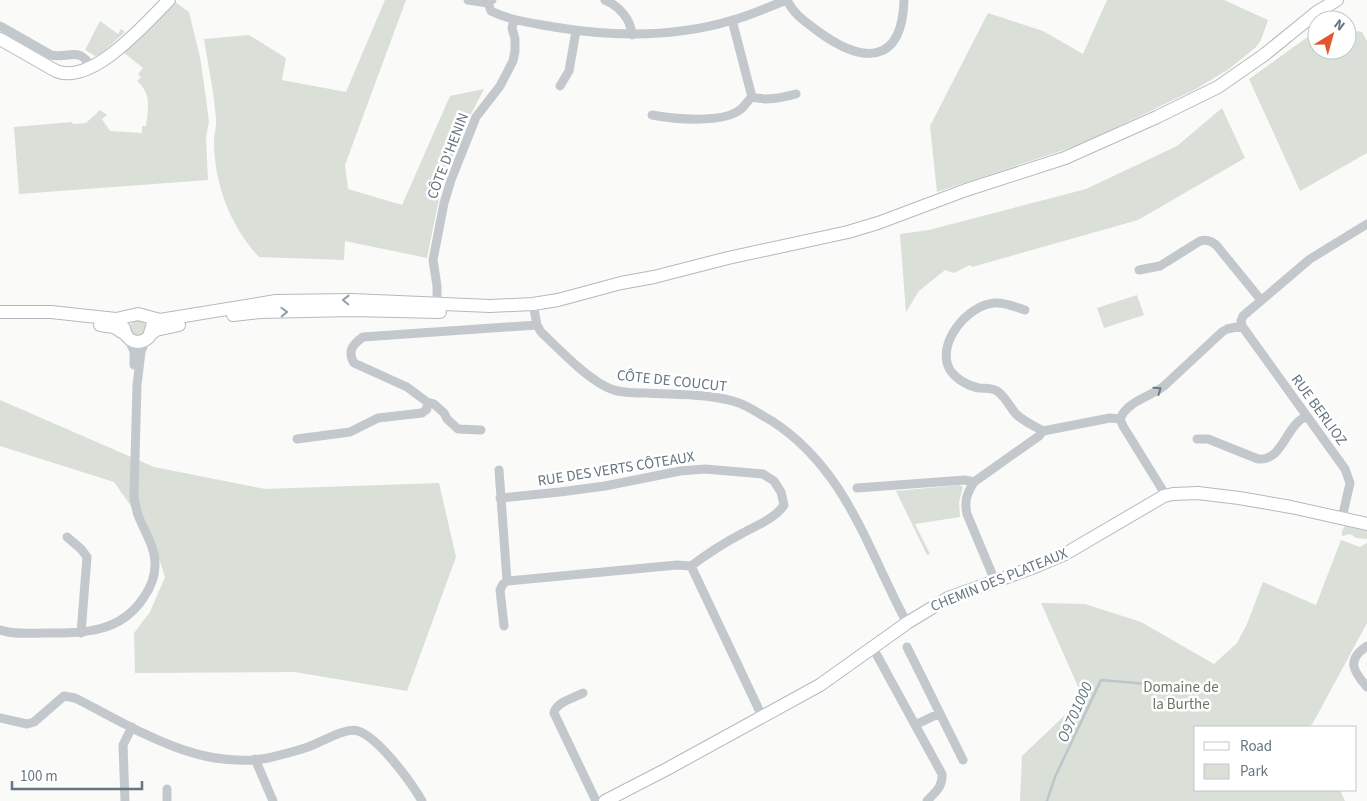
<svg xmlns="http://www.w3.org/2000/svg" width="1367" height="801" viewBox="0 0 1367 801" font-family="'Source Sans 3',sans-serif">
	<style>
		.green { fill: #dadfd7 }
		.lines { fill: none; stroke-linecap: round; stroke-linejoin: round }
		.stream { stroke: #bbc7cb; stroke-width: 2.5 }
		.secondary-casing { stroke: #b3babf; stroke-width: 14 }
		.street { stroke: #c3c8cc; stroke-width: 9 }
		.secondary { stroke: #fff; stroke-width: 12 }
		.oneway { stroke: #939fa8 }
		.oneway2 { stroke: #6a7a87 }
		.labels { text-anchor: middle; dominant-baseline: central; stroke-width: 5; stroke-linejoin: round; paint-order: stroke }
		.street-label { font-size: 15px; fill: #657683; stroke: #fff }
		.park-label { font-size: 15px; fill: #687a64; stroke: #fff }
		.water-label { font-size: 16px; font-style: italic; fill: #60757c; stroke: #fff }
	</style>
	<rect width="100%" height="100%" fill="#fafaf8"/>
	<path class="green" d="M385,0H406L345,165L348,189L402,205L450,96L484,89L470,116L443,179L427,258L345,241L344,260L259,257C230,226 214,183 214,141C214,134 217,126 216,119C214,92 208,65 204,39L249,35L286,58L282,80L346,92Z
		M1107,0H1224L1268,20L1261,40L1256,47L1229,69L1196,89L1082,144L937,192L930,126L988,13L1043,31L1083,54Z
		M175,2L189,12L200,57L205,91L209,122L206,137L208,180L19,194L14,127L72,122L73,124L86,123L100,110L107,115L102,119L110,131L142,133V126H146C148,108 152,94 137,81L141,77L138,74L143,68L123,52Z
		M100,21L118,34L121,29L125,32L101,54L95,56L85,50Z
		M1357,31L1362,32L1367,41V153L1300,191L1249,79L1309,36L1317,35V50H1347V35Z
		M1222,108L1245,158L1138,220L972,267L970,265L954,273L945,270L919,291L906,312L900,234L929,230L1086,189L1177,146Z
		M1137,295L1144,315L1104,328L1097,308Z
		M130 328a8 8 0 1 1 16 0a8 8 0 1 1-16 0Z
		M0,400L154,467L265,489L439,483L456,557L407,691L295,672L135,673L134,633L150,612L165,577L152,536L114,482L0,446Z
		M960,485L963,487L959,502L960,517L915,524L930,554L927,555L896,491Z
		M1345,526L1367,531V539L1356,538L1350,534L1342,536V531Z
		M1341,540L1360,547L1367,543V623L1313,723L1309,727H1196V790H1340L1345,801H1020L1022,756L1083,698L1041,603L1085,604L1141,622L1214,664L1237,643L1247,624L1263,582L1316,605Z"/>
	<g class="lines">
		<path class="stream" d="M1047,801L1055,777L1101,680L1184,687"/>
		<defs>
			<path id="secondary" d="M0,39L56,71C92,86 146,23 169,0
				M0,312H51L116,319L138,314L160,320L276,301L352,300L490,306L533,304L558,300L621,283L654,277L728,258L848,232L878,223L966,190L1065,158L1157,117L1218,87L1264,55L1317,12L1337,0
				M233,315L260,312L352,310L440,312
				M100,325L114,327L125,334
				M124,328C126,342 139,346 149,337L152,326
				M151,334L156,330L179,325
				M605,801L667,769L820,685L907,623L948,598L1032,568L1065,554L1164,496L1173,494L1198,493L1239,498L1291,507L1367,524"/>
		</defs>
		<use href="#secondary" class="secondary-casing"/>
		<path class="street" d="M468,0L488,3L492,0
			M605,0C619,6 631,19 632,35
			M787,0C794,15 806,22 819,32C863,64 902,65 904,0
			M488,3L491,11C511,21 533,23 554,27C614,37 674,38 733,20C751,15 769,7 786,0
			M732,20L752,97C767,101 781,98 796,94
			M0,26L51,55C69,59 80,45 91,68
			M560,86L569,71L576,31
			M652,115C673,119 724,124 741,109C745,106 748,100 752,97
			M1139,270L1160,266L1200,241C1207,239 1212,241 1217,246L1261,300
			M533,304L537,325L541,332C559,349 588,380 611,389C621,393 634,393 645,393C675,395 710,393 739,403C750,407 761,415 772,421C847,470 867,549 907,623
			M437,307V286L433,260L444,203L451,180L476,117L500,86L513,61L515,51V39L512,28L514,20
			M1025,310C1015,307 1005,302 995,303C968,304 935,344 950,370C956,379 968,386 979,388C985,388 992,388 997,391C1006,397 1010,408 1017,415C1025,422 1034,426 1043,431
			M1242,326L1345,469L1350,483L1342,518
			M1242,326L1241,321L1243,316L1310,259L1367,224
			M128,338L134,351V365
			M481,430L458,429L447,419L444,413L434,404L427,402L407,387L354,363C347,351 353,344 363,337L537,325
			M297,439L350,432L378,418L422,413L427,409V402
			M1197,439H1208L1258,459C1279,461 1284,436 1297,423C1299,420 1303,418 1307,416
			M499,470L507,581L503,584L500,590L504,626
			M857,488L965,480L974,482
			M1164,496L1162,489L1123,426L1120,419C1127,401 1150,397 1164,386L1222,332L1227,329L1242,326
			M500,498L560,492L605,486L680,471L705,469L763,474L774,481L781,492L784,505C775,519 755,526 741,534C724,543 707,554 691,566
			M67,537L81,549L87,557L81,633
			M507,581L677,565L691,566L762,716
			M995,581L967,514C964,501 967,493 974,482L1039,436L1043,431L1110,418L1120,419
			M0,630C14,635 31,633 46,633C84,633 121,633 144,597C151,587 155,578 155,565C156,548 144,531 138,515C136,509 135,503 134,496L137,385L141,352L145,341
			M1367,646C1346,660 1353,671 1367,687
			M907,647L963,760
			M873,648L942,774C943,787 935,792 927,801
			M583,693C574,698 556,702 554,713L596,801
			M0,718L27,724L34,722L64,696L75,698C135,728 198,771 268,758C281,755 296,751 308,747C322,742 345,727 358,731C379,738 411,782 422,801
			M915,725L940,713
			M255,759L273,801
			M167,789V801
			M125,801L123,745L132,727"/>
		<use href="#secondary" class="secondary"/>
	</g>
	<defs><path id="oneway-chevron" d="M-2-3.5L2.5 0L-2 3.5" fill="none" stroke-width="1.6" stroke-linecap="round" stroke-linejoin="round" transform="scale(1.25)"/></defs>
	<g class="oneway">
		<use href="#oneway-chevron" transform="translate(346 300) rotate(-179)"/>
		<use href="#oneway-chevron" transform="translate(284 312) rotate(-2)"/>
	</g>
	<use class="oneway2" href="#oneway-chevron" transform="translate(1158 390) rotate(-35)"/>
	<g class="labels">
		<g class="street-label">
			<text transform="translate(448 156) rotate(-69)">CÔTE D'HENIN</text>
			<text transform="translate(672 381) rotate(6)">CÔTE DE COUCUT</text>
			<text transform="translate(1319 410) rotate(54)">RUE BERLIOZ</text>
			<text transform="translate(616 469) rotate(-9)">RUE DES VERTS CÔTEAUX</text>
			<text transform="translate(999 580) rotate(-22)">CHEMIN DES PLATEAUX</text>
		</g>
		<g class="park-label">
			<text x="1181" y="687">Domaine de<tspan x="1181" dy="17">la Burthe</tspan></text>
		</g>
		<g class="water-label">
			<text transform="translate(1075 712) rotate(-66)">O9701000</text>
		</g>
	</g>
	<rect x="1194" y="726" width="162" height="65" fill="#ffffff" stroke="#c1c8cd"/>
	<rect x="1204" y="742" width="25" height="8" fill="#ffffff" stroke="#c1c8cd"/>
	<text x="1240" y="751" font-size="15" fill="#657683">Road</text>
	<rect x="1204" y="764" width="25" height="15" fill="#dadfd7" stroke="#c1c8cd"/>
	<text x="1240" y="776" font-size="15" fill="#657683">Park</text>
	<g transform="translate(1332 35) rotate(37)"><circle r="24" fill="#ffffff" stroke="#c1c8cd"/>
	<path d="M0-4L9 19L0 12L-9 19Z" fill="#e4572e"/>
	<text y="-8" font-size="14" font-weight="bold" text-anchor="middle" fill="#657683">N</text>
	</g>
	<path d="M12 781v8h130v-8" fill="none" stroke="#657683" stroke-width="2.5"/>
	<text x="20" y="781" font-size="15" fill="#657683" stroke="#ffffff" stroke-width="4" paint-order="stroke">100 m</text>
</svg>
